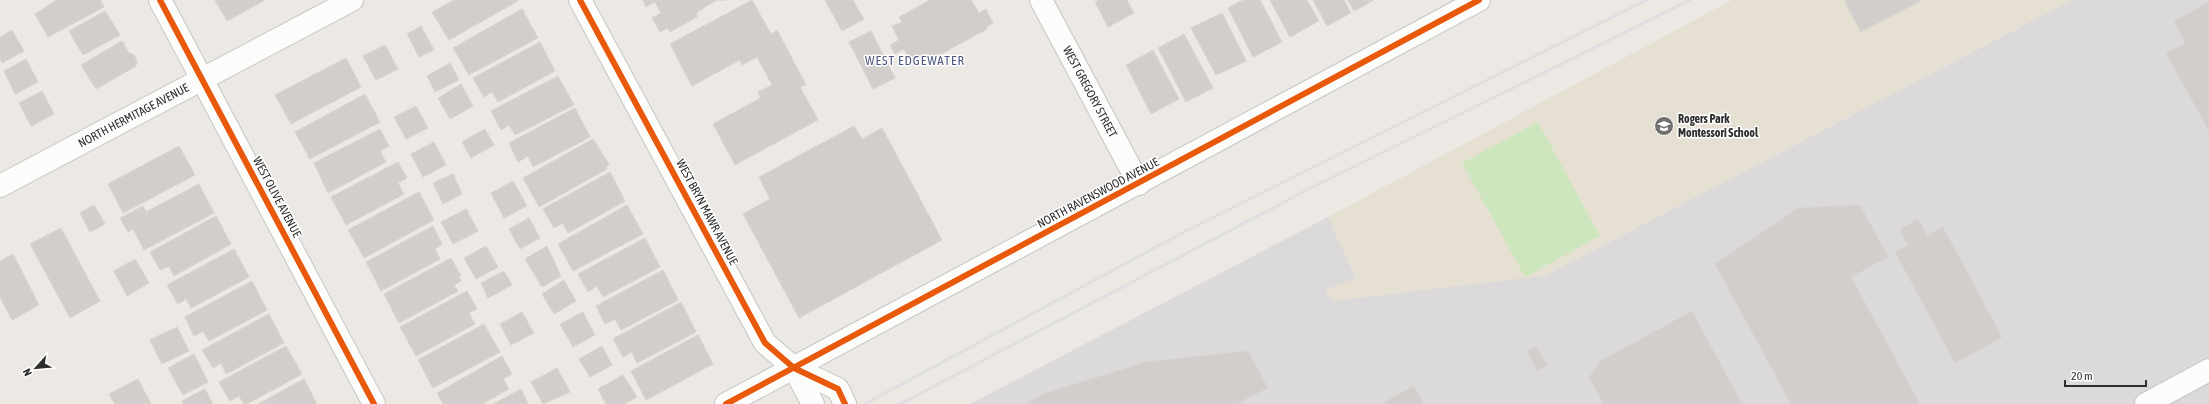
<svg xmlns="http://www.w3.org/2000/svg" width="2209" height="404" viewBox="0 0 2209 404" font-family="'Asap Condensed',sans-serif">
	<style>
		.industrial { fill: #dcd9db }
		.education { fill: #e6e0d3 }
		.green { fill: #cee6be }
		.building { fill: #d1cecb; stroke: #d7d4d0 }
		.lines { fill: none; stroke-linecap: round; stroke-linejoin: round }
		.minor-casing { stroke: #c5c4c5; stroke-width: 24 }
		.minor { stroke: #fcfcfb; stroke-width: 22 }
		.rail { stroke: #dfdfe1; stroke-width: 3 }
		.cycleway-casing { stroke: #fff; stroke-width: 8 }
		.cycleway { stroke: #e8590c; stroke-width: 6 }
		.labels { text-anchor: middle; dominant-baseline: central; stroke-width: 3; stroke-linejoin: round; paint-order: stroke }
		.street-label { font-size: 12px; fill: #2e2e2e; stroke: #fff }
		.poi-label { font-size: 12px; font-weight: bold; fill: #2e2e2e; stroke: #fff; text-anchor: start }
		.neighbourhood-label { font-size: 13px; letter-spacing: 1px; fill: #4d5680; stroke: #fff }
	</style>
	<rect width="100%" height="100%" fill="#ece8e4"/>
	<path class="industrial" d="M2072,0H2209V404H970L1328,217L1356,278L1326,290L1544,276Z"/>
	<path class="education" d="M1732,0H2072L1544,276L1332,301L1325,290L1356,278L1328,217Z"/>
	<path class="green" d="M1538,122L1600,236L1525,277L1462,163Z"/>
	<path class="building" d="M57,0H100L104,7L48,37L35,14Z
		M215,0H265L227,21Z
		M454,0H517L518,1L449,40L432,12Z
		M643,0H726H717L697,12V17L670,32L668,28L660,32L652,18L661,13L655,2L646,7Z
		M752,0L771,34L777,30L806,85L800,87L818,120L735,165L713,124L761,98L758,92L772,85L757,57L742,65L740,60L692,86L670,44Z
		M825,0H853L864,19L842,31Z
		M930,0H971L979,13L986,9L993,23L986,27L987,29L923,64L921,59L912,64L904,49L895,54L890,45L899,40L892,26L902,22L899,17Z
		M1099,0H1127L1134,13L1108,27L1095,2Z
		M1243,0H1260L1282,42L1253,57L1228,8Z
		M1270,0H1307L1319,21L1290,37Z
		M1313,0H1344L1351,13L1327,26Z
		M1348,0H1374L1354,11Z
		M1844,0H1922L1861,32Z
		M2209,2V131L2166,53L2185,43L2174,21Z
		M522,9L538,38L469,75L453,48Z
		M105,11L120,35L83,55L69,31Z
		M1222,13L1246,61L1216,75L1191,28Z
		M421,26L434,50L419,57L407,34Z
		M12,30L24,51L2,63L0,59V37Z
		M871,31L895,78L873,89L849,42Z
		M1184,34L1213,88L1186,102L1158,48Z
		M122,41L129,53L134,55L137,61L136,66L96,89L81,65Z
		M540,42L555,71L498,102L492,92L484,97L473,78Z
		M385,45L398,69L376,80L363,56Z
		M1153,50L1179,99L1151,114L1126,65Z
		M346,58L361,87L291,124L275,95Z
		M26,59L38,82L15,94L4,71Z
		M450,63L459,80L435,92L427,76Z
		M558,76L574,105L515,135L509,125L501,130L491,111Z
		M461,84L473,106L450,119L438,98Z
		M42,91L54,114L31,126L19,103Z
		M365,94L380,122L310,159L295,132Z
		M416,106L428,128L406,139L394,117Z
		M575,108L590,137L533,167L528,156L518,162L509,143Z
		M854,126L862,139L882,128L942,240L799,318L743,214L770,199L759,177Z
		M380,129L389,146L380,151L386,162L328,193L314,163Z
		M485,129L494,145L471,158L462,142Z
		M593,139L609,164L606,167L607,169L539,207L523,178Z
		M434,142L446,165L423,177L411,154Z
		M179,146L195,175L123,213L108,184Z
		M398,162L407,178L398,183L404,194L346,225L331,197Z
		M610,172L625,201L568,233L563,223L554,228L543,209Z
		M453,174L462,194L443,204L433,183Z
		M513,181L527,206L504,218L491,193Z
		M199,184L214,213L144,250L133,229L128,232L120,218L143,206L146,212Z
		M419,192L434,220L364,258L348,230Z
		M94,205L105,224L90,232L80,213Z
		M627,205L643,234L573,271L558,244Z
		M1860,205L1888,257L1851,277L1920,404H1791L1715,264L1798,208Z
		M466,209L478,231L453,244L441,222Z
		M216,216L231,244L174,276L169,266L160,270L150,252Z
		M529,218L540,238L520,249L509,229Z
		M1918,219L1927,235L1943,227L2002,337L1955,363L1895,252L1908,246L1900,229Z
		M433,226L442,244L435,249L440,259L381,291L366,262Z
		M61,228L100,301L70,318L30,244Z
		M645,238L660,267L603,297L597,286L588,292L578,274Z
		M486,246L498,267L476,279L464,258Z
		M547,246L561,276L542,287L525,259Z
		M234,249L249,277L191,308L186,299L178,304L167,285Z
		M13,254L39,305L12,320L0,297V261Z
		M451,258L461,276L459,277L461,281L454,285L458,291L399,323L384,294Z
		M135,259L149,283L127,296L114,271Z
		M663,270L678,300L621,330L615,319L605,324L596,306Z
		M504,271L512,285L488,298L481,283Z
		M564,280L576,301L554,314L542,294Z
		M252,281L267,310L209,341L203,331L194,336L185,317Z
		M467,291L477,309L469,313L475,324L416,356L400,327Z
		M681,302L696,332L637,363L632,352L623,357L613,339Z
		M1692,311L1742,404H1604L1589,377L1601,361Z
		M522,312L534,333L511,345L500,324Z
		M583,312L595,335L573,347L560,324Z
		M269,314L284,343L226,374L221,363L213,368L202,350Z
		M484,324L500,352L433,388L418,360Z
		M177,327L189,351L162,364L150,340Z
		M698,335L713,364L646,400L631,371Z
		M286,346L302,374L247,404H244L239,396L230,401L219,382Z
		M602,346L612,365L590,377L579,359Z
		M1536,346L1547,365L1537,371L1527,351Z
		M1248,351L1268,388L1236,404H1026L1043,394L1146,362Z
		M194,354L208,382L183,395L168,368Z
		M502,356L512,374L503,379L509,389L482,404H443L437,393Z
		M557,368L570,392L543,404L531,382Z
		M623,375L637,397L625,404H606L598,389Z
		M138,379L151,404H115L109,394Z
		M304,379L317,404H258Z
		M1414,386L1424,404H1381Z
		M205,389L213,404H184L182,401Z
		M521,389L528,404H493Z"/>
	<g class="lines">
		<defs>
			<g id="minor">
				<path d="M160,0L374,404"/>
				<path d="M580,0L765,343L794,368L838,389L845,404"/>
				<path id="s1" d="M1041,0L1139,184"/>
				<path id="s2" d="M0,186L352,0"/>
				<path d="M794,368L813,404"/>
				<path d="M726,404L1479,0"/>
				<path d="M2146,404L2209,370"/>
			</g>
		</defs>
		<use href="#minor" class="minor-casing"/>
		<use href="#minor" class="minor"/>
		<path class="rail" d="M865,404L1184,232L1647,0
			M900,404L1309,189L1690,0"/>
		<defs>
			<path id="cycleway" d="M160,0L374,404
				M580,0L765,343L794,368L838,389L845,404
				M726,404L1479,0"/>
		</defs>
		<use href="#cycleway" class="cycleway-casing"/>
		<use href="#cycleway" class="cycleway"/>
	</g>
	<defs>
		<symbol id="school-disc" viewBox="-11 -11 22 22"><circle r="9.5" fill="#706f6e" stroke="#fff"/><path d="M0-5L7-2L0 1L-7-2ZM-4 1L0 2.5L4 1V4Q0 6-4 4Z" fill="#fff"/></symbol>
	</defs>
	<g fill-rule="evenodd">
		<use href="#school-disc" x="1653" y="115" width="22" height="22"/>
	</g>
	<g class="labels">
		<g class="street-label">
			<text stroke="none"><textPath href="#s1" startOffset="104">WEST GREGORY STREET</textPath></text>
			<text stroke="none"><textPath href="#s2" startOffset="151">NORTH HERMITAGE AVENUE</textPath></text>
			<text transform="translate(1098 193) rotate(-28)">NORTH RAVENSWOOD AVENUE</text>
			<text transform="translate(277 197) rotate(62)">WEST OLIVE AVENUE</text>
			<text transform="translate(707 212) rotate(62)">WEST BRYN MAWR AVENUE</text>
		</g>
		<g class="poi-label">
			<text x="1678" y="119">Rogers Park<tspan x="1678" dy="14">Montessori School</tspan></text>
		</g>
		<g class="neighbourhood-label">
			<text x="915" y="60">WEST EDGEWATER</text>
		</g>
	</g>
	<g transform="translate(36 368) rotate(243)" stroke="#ffffff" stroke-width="3" paint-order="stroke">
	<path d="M0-3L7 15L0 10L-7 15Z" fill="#2e2e2e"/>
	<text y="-6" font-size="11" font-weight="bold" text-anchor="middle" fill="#2e2e2e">N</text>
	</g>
	<path d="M2065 380v6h81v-6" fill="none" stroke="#2e2e2e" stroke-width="2"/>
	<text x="2071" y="380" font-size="12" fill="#2e2e2e" stroke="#ffffff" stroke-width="3" paint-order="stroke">20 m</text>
</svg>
